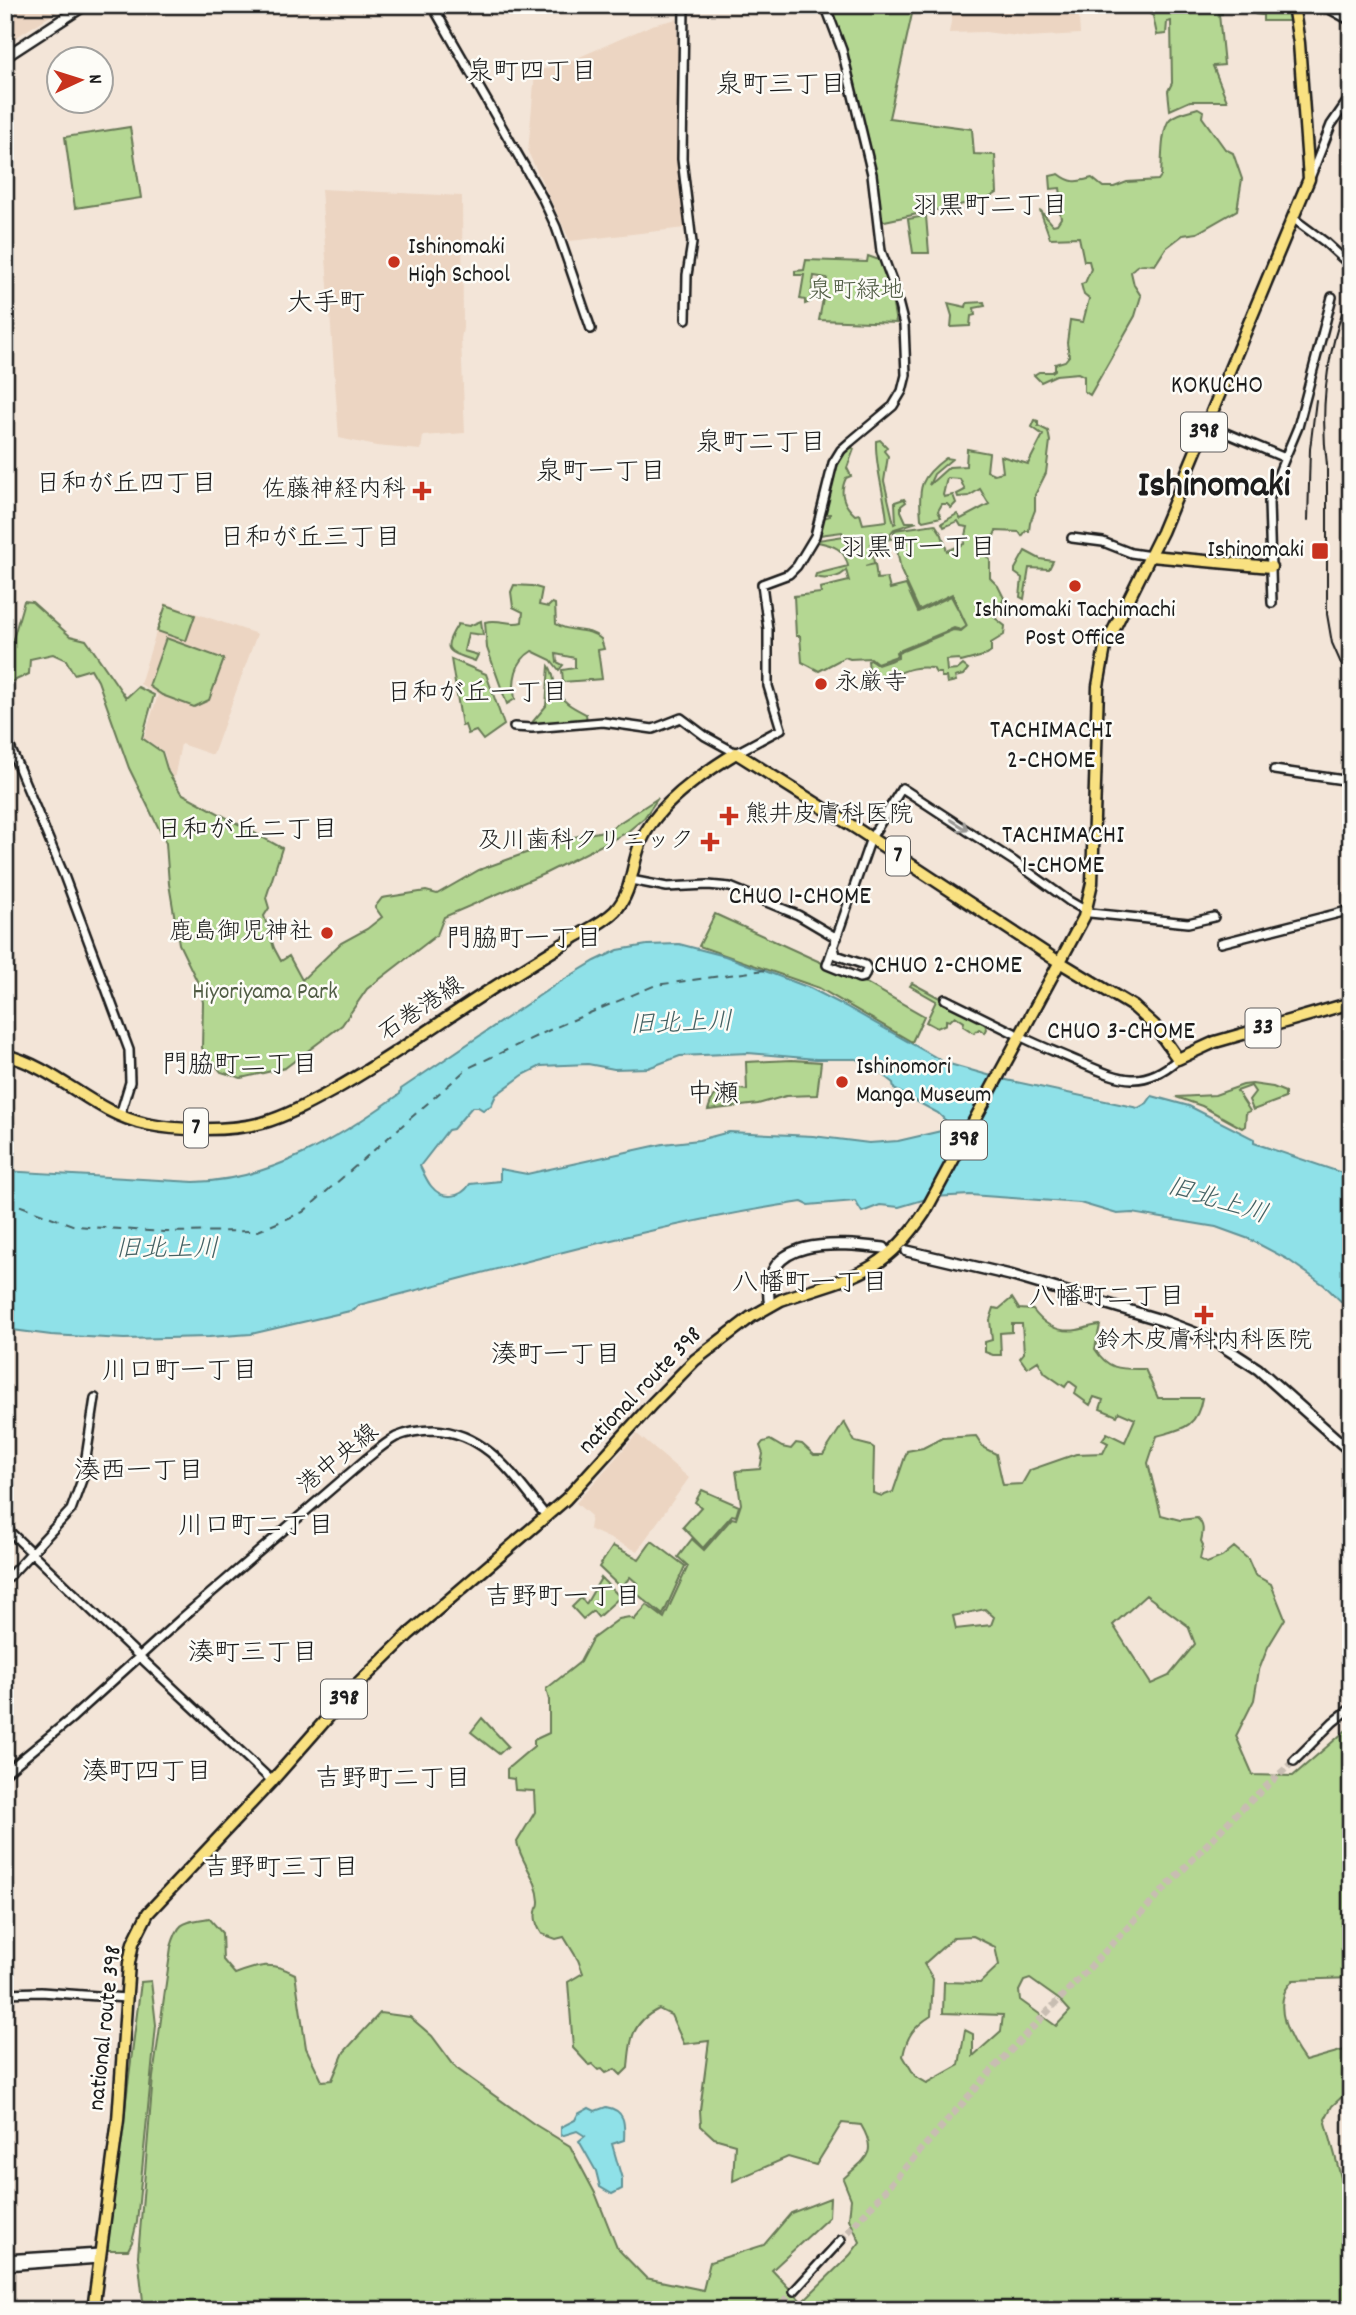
<svg xmlns="http://www.w3.org/2000/svg" width="1356" height="2315" viewBox="0 0 1356 2315" font-family="Dekko,'Klee One',sans-serif">
	<style>
		.built { fill: #ecd5c2 }
		.green { fill: #b4d792; stroke: #687a57; stroke-width: 2; fill-rule: evenodd }
		.water { fill: #8fe1e8; stroke: #619296; stroke-width: 2; fill-rule: evenodd }
		.lines { fill: none; stroke-linecap: round; stroke-linejoin: round }
		.ferry { stroke: #446163; stroke-width: 2; stroke-dasharray: 9 7; stroke-linecap: butt }
		.tertiary-tunnel { stroke: #c8bdb2; stroke-width: 7; stroke-dasharray: 7 3.5; stroke-linecap: butt }
		.tertiary-casing { stroke: #1c1c1c; stroke-width: 12 }
		.secondary-casing { stroke: #1c1c1c; stroke-width: 14 }
		.primary-casing { stroke: #1c1c1c; stroke-width: 15 }
		.trunk-casing { stroke: #1c1c1c; stroke-width: 15 }
		.tertiary { stroke: #fdfcf7; stroke-width: 7 }
		.secondary { stroke: #fdfcf7; stroke-width: 9 }
		.primary { stroke: #f9e181; stroke-width: 10 }
		.trunk { stroke: #f9e181; stroke-width: 10 }
		.rail { stroke: #1c1c1c; stroke-width: 2 }
		.oneway { stroke: #989794 }
		.poi-dot { fill: #c8321e; stroke: #fdfcf7; stroke-width: 2.5 }
		.labels { text-anchor: middle; dominant-baseline: central; stroke-width: 5; stroke-linejoin: round; paint-order: stroke }
		.shield { fill: #fdfcf7; stroke: #605f5e; stroke-width: 2 }
		.shield-label { font-size: 23px; font-weight: bold; fill: #1c1c1c }
		.poi-label { font-size: 24px; fill: #1c1c1c; stroke: #fdfcf7; text-anchor: start }
		.park-label { font-size: 24px; fill: #515d45; stroke: #fdfcf7 }
		.street-label { font-size: 24px; fill: #1c1c1c; stroke: #fdfcf7 }
		.neighbourhood-label { font-size: 26px; fill: #1c1c1c; stroke: #fdfcf7 }
		.water-label { font-size: 26px; font-style: italic; fill: #446163; stroke: #fdfcf7 }
		.town-label { font-size: 38px; font-weight: bold; fill: #1c1c1c; stroke: #fdfcf7 }
	</style>
	<rect width="100%" height="100%" fill="#f3e5d8"/>
	<filter id="ink" filterUnits="userSpaceOnUse"><feTurbulence type="fractalNoise" baseFrequency=".0143" numOctaves="2"/><feDisplacementMap in="SourceGraphic" scale="14" xChannelSelector="R" yChannelSelector="G"/><feConvolveMatrix kernelMatrix="1 2 1 2 8 2 1 2 1" color-interpolation-filters="sRGB"/></filter>
	<g filter="url(#ink)">
		<path class="built" d="M5,5H68L5,44Z
			M954,5H1078L1080,34L1027,37L985,32L949,33Z
			M677,19L678,128L685,228L570,241L528,152L535,72L575,59L652,25Z
			M321,189L462,196L463,328L461,339L465,433L423,436L421,450L376,446L339,438Z
			M165,603L257,634L213,755L181,744L174,779L169,771L164,752L144,738L158,695L140,684Z
			M637,1434L689,1478L637,1551L589,1529L591,1516L576,1503Z"/>
		<path class="green" d="M828,5H907L912,14L889,118L972,129L974,154L995,155L997,193L987,199L880,222L874,170Z
			M1137,5H1288L1291,21H1263V15L1255,14L1253,6H1231V8H1222V14H1219L1224,65L1213,66L1227,101H1190L1170,110L1168,91L1172,83L1171,21L1167,22L1166,34L1157,35L1153,16Z
			M1198,108L1203,111L1202,117L1225,149L1233,153L1242,179L1237,210L1197,233L1183,235L1166,248L1155,265C1145,265 1138,261 1131,272L1134,285L1141,296L1135,316L1090,395L1084,391V376L1078,373L1056,375L1041,382L1034,375L1039,372H1052L1055,370V364L1065,361L1069,356L1067,343L1070,320L1083,322L1089,299L1084,295L1081,284L1085,283L1091,269L1089,261H1084L1079,237L1050,238L1040,210L1053,225L1057,224L1061,218L1058,203H1053V197L1061,195L1060,188L1051,189L1050,176L1059,174C1072,184 1077,182 1092,178L1103,187H1114L1127,182L1158,180L1161,176C1162,163 1161,128 1170,119C1177,112 1189,111 1198,108Z
			M130,127L141,198L75,208L65,137Z
			M926,216L929,253H913L908,219Z
			M868,256L882,261L889,282L896,323L819,320L827,278L814,276L810,302L805,304V300L800,299L804,275H795V271L804,270L806,260L867,262Z
			M984,302L985,306L974,308L975,315L971,316L970,326L951,327L952,316L948,303L966,307L967,303Z
			M1035,420L1038,421V426L1048,431L1050,441L1046,473L1035,495V510L1030,523L1029,531H1026L1022,536L1019,532L996,531L992,540L987,539L984,554L990,560V578L998,586L1004,598L995,618L1005,626L1004,635L991,643V652L987,655L961,662L959,659L946,660L947,671L957,670L963,665L968,669L963,675L955,677L956,681L947,683L946,677H941V673H936L933,668C917,666 907,669 893,676C887,679 877,678 870,679L868,661L871,660L878,665L898,658V653L953,630L961,631L967,626L961,630L954,628L896,652L897,656L877,663L871,658L850,659L845,657L819,671L802,662L800,636H796L794,596L821,593L820,588L849,581L846,570C841,578 825,580 815,577L816,574L848,566C845,549 833,545 818,542V540L844,536L842,532L819,535L823,518L830,516V514H825C831,490 833,464 850,446L854,449L847,468L851,476L846,478C839,493 843,504 855,515L860,514L863,524L887,521C885,495 875,468 876,441L880,440L887,447L884,451L888,456L884,481L894,524L896,523L895,502L904,499L906,502L901,506V511L906,522H917L894,529L890,534L891,539L885,540L883,532L876,533L871,544L874,563L865,566L875,564L877,579L887,578L890,589L906,585L918,612L951,596L967,626L952,594L919,610L901,571L894,533L895,530L935,524L942,535L947,551L964,544L968,527L961,526L958,521L944,527L942,523L957,514L961,519L989,504L980,489L969,496L958,497L957,494L965,490L960,479L947,478L943,495L944,497L953,495L956,503L951,508L947,504H942L938,511L941,517L923,521L921,519C918,487 920,477 946,458L952,459L934,474L929,485L949,467L966,466L967,449L989,453L987,471L994,474L1003,472L1001,456L1028,464L1043,435L1032,427Z
			M1025,551L1040,559L1053,561L1049,569L1029,568L1024,599L1020,597L1022,578L1015,573V569Z
			M514,585L532,586L542,589L539,605L548,607L552,603L555,604L556,624C572,634 587,626 601,639L604,649L598,650L602,679L563,682L562,670L575,668V658L556,654L557,662L563,665L559,670L551,660L532,651C515,661 512,681 515,699L507,704L487,648L485,622C499,618 510,626 522,622L523,612L513,607L511,592Z
			M24,601L32,602L70,636L86,640L126,698L138,687L154,695L142,738L162,752L168,772L181,793L282,848L266,898L269,908L264,916L274,948L281,961L289,956L302,980L341,943L367,929L382,917L375,907L382,898L426,891L437,894L479,870L523,854L574,837L608,830L658,798L644,818L626,833L546,873L444,917L437,935L367,989L342,1025L285,1068L241,1078L221,1072L202,1048L203,1002L198,983L179,944L169,884L166,843L129,768L98,681L91,669L74,674L66,660L53,654L30,659L29,674L5,685V648L11,646Z
			M166,605L195,615L186,641L157,631Z
			M481,621L483,635L468,633L464,651L478,655L475,661C448,651 440,652 458,624L469,626Z
			M166,638L224,659L209,700L194,707L162,695L149,686Z
			M451,659L486,674L504,725L483,740L476,731L468,734L465,725L462,726Z
			M549,666C554,673 553,680 556,688C561,702 574,708 586,714L587,721L534,726L530,725L546,706Z
			M715,914L866,983L924,1016L912,1042L819,988L699,946Z
			M912,983L984,1022L987,1029L985,1033L979,1029L974,1033L963,1026L964,1022L955,1016L950,1021L946,1020V1024L937,1028L926,1022L936,1001L910,986Z
			M792,1060L821,1062L817,1095L786,1096L758,1104L708,1110C714,1087 727,1087 747,1090L746,1062Z
			M1252,1084L1273,1087L1285,1092V1098L1253,1110L1249,1100L1255,1092L1251,1086L1237,1091L1250,1111L1246,1113L1245,1126L1242,1128L1202,1106L1176,1097L1215,1095L1243,1085Z
			M1012,1298L1019,1309L1033,1310C1044,1325 1058,1333 1077,1330C1085,1329 1092,1325 1100,1325L1095,1349C1109,1371 1121,1369 1145,1369L1158,1398H1202C1197,1428 1182,1429 1157,1436L1148,1463L1161,1515L1180,1520L1197,1518C1205,1525 1203,1532 1201,1541L1203,1545L1200,1559L1207,1563L1222,1557L1234,1547L1248,1559L1255,1575L1271,1584L1285,1619L1268,1647L1259,1670L1254,1700L1236,1736L1253,1775L1293,1776L1351,1726V1978L1293,1980C1290,1984 1285,1989 1284,1994C1277,2017 1292,2043 1305,2061L1351,2048V2093H1346L1332,2106L1325,2119L1351,2214V2310H144L138,2256L153,2077L171,1947C179,1920 183,1923 209,1918L222,1933L223,1960L235,1974C260,1965 271,1961 295,1974L306,2048L322,2081L332,2080L344,2052L380,2013L410,2017L432,2036L456,2068L534,2124L570,2146L596,2195L617,2248L646,2278L703,2290L710,2262L764,2245L791,2213L830,2198L829,2217L772,2270L802,2302L850,2255L860,2242L849,2219L851,2199L843,2179C864,2159 879,2155 861,2125L842,2123L816,2165L788,2157L733,2181L735,2144L714,2138L701,2126L700,2110L709,2041L684,2044L671,2015L659,2009C631,2022 630,2041 628,2068L621,2075L615,2069L606,2073L602,2069L598,2070L592,2064L589,2065L573,2048L568,1982L583,1973L578,1960L564,1937L556,1939L542,1934C538,1928 534,1920 536,1912C537,1904 539,1910 539,1901C538,1879 521,1863 517,1842L535,1812L534,1791L515,1790L514,1779L507,1778V1769L534,1746V1740L549,1733V1700L546,1689L580,1662L592,1639L619,1619L629,1617L634,1620L647,1605L664,1618L688,1566L678,1557L692,1539L704,1550L732,1518L736,1519L741,1504L736,1471L760,1469L763,1454L760,1446L763,1442L770,1440L782,1447L791,1449L796,1443L802,1444L814,1455H823L844,1422L855,1442L871,1446L874,1448L873,1493L882,1496L893,1492L907,1451L923,1448L942,1438L976,1436L984,1448L996,1454L1003,1485L1022,1484L1030,1470L1076,1454L1103,1453L1108,1443L1102,1440L1107,1433L1125,1442L1135,1419L1119,1412L1117,1416L1100,1409L1103,1400L1094,1397L1090,1405L1075,1394L1077,1387L1069,1381L1065,1387L1045,1373L1038,1361L1027,1368L1020,1358L1024,1353L1022,1324H1012V1332L1000,1333L1001,1355H993L985,1352V1342L992,1340L990,1320L994,1308L999,1309ZM1146,1595L1188,1626L1195,1644L1169,1676L1151,1684L1113,1625ZM985,1609L994,1617L991,1625L956,1629L953,1616ZM973,1936L995,1947L999,1965L980,1983L944,1982L943,2013L1003,2015L1001,2031L973,2056V2034L965,2030L959,2065L927,2083L915,2076L903,2056C907,2035 914,2027 931,2016L933,1979L924,1964L954,1937ZM1030,1979L1061,2001L1070,2011L1056,2026L1020,2000L1019,1991L1024,1981Z
			M702,1490L739,1506L736,1516L732,1515L703,1548L683,1527L701,1507L695,1502Z
			M652,1541L685,1566L663,1615L631,1589L637,1583L630,1577L621,1588L599,1567L613,1546L639,1559Z
			M601,1578L620,1597L598,1617L593,1611L583,1619L572,1607L581,1598L586,1604Z
			M482,1718L508,1746L499,1754L471,1732Z
			M151,1981L156,2025L137,2222L132,2242L128,2250H107L141,1982Z"/>
		<path class="water" d="M679,944L725,956L810,988L845,1006L946,1063L1002,1079L1138,1108L1147,1103L1152,1096L1189,1106L1254,1139V1143L1351,1176V1311L1324,1285L1287,1259L1249,1239L1216,1227L1132,1213L1117,1214L1080,1203L970,1195L933,1197L899,1207L880,1205L862,1212L855,1201L808,1205L802,1202C651,1224 506,1268 359,1305L354,1310L251,1334L209,1337L124,1339L51,1335L5,1329V1171L194,1182C273,1180 338,1138 400,1094L401,1089L555,985L595,961L618,950L647,945ZM748,1053L816,1059H856L870,1065L893,1083L894,1089L938,1113L947,1122V1127L941,1131L898,1141L869,1143L813,1136L729,1132L699,1140L663,1144L527,1174L500,1169V1181L470,1184C461,1198 443,1201 431,1186C427,1181 423,1172 420,1166L448,1130L453,1129L472,1107H478L483,1110L491,1106L496,1095L523,1075L541,1066L588,1064L614,1069L648,1068L680,1056Z
			M606,2107C625,2110 625,2123 624,2140L612,2144L622,2179V2189L612,2194L600,2187L596,2171L579,2141L585,2136L577,2131L561,2136V2127L575,2120L578,2114L589,2108L595,2111Z"/>
		<g class="lines">
			<path class="ferry" d="M5,1200L75,1226L164,1232L258,1231L303,1212L468,1068L554,1028L656,985L765,970"/>
			<path class="tertiary-tunnel" d="M841,2240L992,2070L1235,1815L1294,1761
				M776,2310L794,2291"/>
			<defs>
				<path id="tertiary" d="M432,5L542,197L556,227L591,329
					M684,5L682,159L692,243L687,275L686,319
					M1322,5L1351,21
					M1310,178L1331,125L1351,96
					M1294,219L1325,242L1351,266
					M1207,425L1285,458L1271,492L1269,502L1272,603
					M1285,458L1298,427L1332,297
					M1072,538L1103,542L1131,553L1151,556
					M514,727L532,728L603,722L653,729L681,718L705,736L736,753L781,729L768,686V629L762,584L789,574L797,566L815,536L833,463L841,450L850,442L893,406L902,391L906,375L904,325L894,286L881,251L872,174L842,50L825,5
					M5,735L63,873L129,1050L130,1082L120,1115
					M1274,770L1351,781
					M631,880L667,887L708,885L730,887L798,915L837,938
					M1221,943L1351,910
					M834,948L836,955L865,965L867,969L864,977L859,978L827,965L871,838L902,788L1015,862L1069,901L1090,913L1188,923L1214,917
					M945,999L1014,1033
					M1024,1038C1042,1047 1061,1054 1079,1062C1119,1079 1142,1091 1178,1059
					M5,1527L140,1657L272,1781
					M5,1581L71,1510L83,1477L95,1398
					M1294,1761L1333,1722L1351,1708
					M5,1773L73,1717L182,1618L365,1460C375,1452 385,1443 396,1437C408,1432 421,1430 434,1430C489,1433 514,1478 547,1517
					M5,1993L41,1992L126,1998
					M5,2259L100,2253
					M5,2266L99,2259
					M794,2291L841,2240"/>
				<path id="secondary" d="M5,57L85,5
					M907,1251L1010,1275L1161,1320L1213,1340L1258,1369L1351,1452
					M770,1306C757,1234 839,1243 884,1248"/>
				<path id="primary" d="M1151,556L1271,567
					M5,1055C58,1068 93,1113 146,1124C178,1131 231,1131 262,1123C287,1116 312,1102 334,1090C396,1055 452,1013 512,976C533,963 554,950 575,937C589,929 604,922 615,911C633,892 631,865 641,842C655,806 703,773 736,753L857,829L1053,958L1134,1007L1154,1025L1178,1059L1215,1042L1351,1003"/>
				<path id="trunk" d="M93,2310L118,2120L129,1963L133,1943L148,1913L272,1781L352,1690L409,1634L566,1499L652,1404L695,1360L751,1317L781,1300C850,1276 882,1277 925,1212L1084,917L1092,883L1098,686L1105,647L1162,532L1309,179L1299,43L1293,5"/>
			</defs>
			<use href="#tertiary" class="tertiary-casing"/>
			<use href="#secondary" class="secondary-casing"/>
			<use href="#primary" class="primary-casing"/>
			<use href="#trunk" class="trunk-casing"/>
			<use href="#tertiary" class="tertiary"/>
			<use href="#secondary" class="secondary"/>
			<use href="#primary" class="primary"/>
			<use href="#trunk" class="trunk"/>
			<path class="rail" d="M1351,289C1328,345 1319,404 1327,465V614L1332,643L1351,686
				M1308,520L1310,449L1316,400"/>
		</g>
		<defs><path id="oneway-shaft" d="M-6 0H5M1.5-3L5.5 0L1.5 3" fill="none" stroke-width="1.6" stroke-linecap="round" stroke-linejoin="round" transform="scale(1.75)"/></defs>
		<use class="oneway" href="#oneway-shaft" transform="translate(959 825) rotate(32)"/>
	</g>
	<g class="poi-dot">
		<circle cx="394" cy="262" r="7"/>
		<path d="M418.5 480.5h7v7h7v7h-7v7h-7v-7h-7v-7h7z"/>
		<rect x="1311" y="542" width="18" height="18" rx="3.5"/>
		<circle cx="1075" cy="586" r="7"/>
		<circle cx="821" cy="684" r="7"/>
		<path d="M725.5 805.5h7v7h7v7h-7v7h-7v-7h-7v-7h7z"/>
		<path d="M706.5 831.5h7v7h7v7h-7v7h-7v-7h-7v-7h7z"/>
		<circle cx="327" cy="933" r="7"/>
		<circle cx="842" cy="1082" r="7"/>
		<path d="M1200.5 1304.5h7v7h7v7h-7v7h-7v-7h-7v-7h7z"/>
	</g>
	<g class="labels">
		<g class="shield">
			<rect x="1181" y="412.5" width="46" height="39" rx="5"/>
			<rect x="886" y="836.5" width="24" height="39" rx="5"/>
			<rect x="1245.5" y="1008.5" width="35" height="39" rx="5"/>
			<rect x="184" y="1108.5" width="24" height="39" rx="5"/>
			<rect x="941" y="1120.5" width="46" height="39" rx="5"/>
			<rect x="321" y="1679.5" width="46" height="39" rx="5"/>
		</g>
		<g class="shield-label">
			<text x="1204" y="432">398</text>
			<text x="898" y="856">7</text>
			<text x="1263" y="1028">33</text>
			<text x="196" y="1128">7</text>
			<text x="964" y="1140">398</text>
			<text x="344" y="1699">398</text>
		</g>
		<g class="poi-label">
			<text x="408" y="248">Ishinomaki<tspan x="408" dy="28">High School</tspan></text>
			<text x="406" y="491" text-anchor="end">佐藤神経内科</text>
			<text x="1304" y="551" text-anchor="end">Ishinomaki</text>
			<text x="1075" y="611" text-anchor="middle">Ishinomaki Tachimachi<tspan x="1075" dy="28">Post Office</tspan></text>
			<text x="835" y="684">永厳寺</text>
			<text x="745" y="816">熊井皮膚科医院</text>
			<text x="694" y="842" text-anchor="end">及川歯科クリニック</text>
			<text x="313" y="933" text-anchor="end">鹿島御児神社</text>
			<text x="856" y="1068">Ishinomori<tspan x="856" dy="28">Manga Museum</tspan></text>
			<text x="1204" y="1342" text-anchor="middle">鈴木皮膚科内科医院</text>
		</g>
		<g class="park-label">
			<text x="856" y="292">泉町緑地</text>
			<text x="265" y="993">Hiyoriyama Park</text>
		</g>
		<g class="street-label">
			<text transform="translate(422 1010) rotate(-34)">石巻港線</text>
			<text transform="translate(641 1391) rotate(-46)">national route 398</text>
			<text transform="translate(339 1460) rotate(-39)">港中央線</text>
			<text transform="translate(106 2028) rotate(-84)">national route 398</text>
		</g>
		<g class="neighbourhood-label">
			<text x="532" y="73">泉町四丁目</text>
			<text x="781" y="86">泉町三丁目</text>
			<text x="990" y="207">羽黒町二丁目</text>
			<text x="326" y="304">大手町</text>
			<text x="1217" y="386">KOKUCHO</text>
			<text x="761" y="444">泉町二丁目</text>
			<text x="601" y="473">泉町一丁目</text>
			<text x="126" y="485">日和が丘四丁目</text>
			<text x="310" y="539">日和が丘三丁目</text>
			<text x="918" y="549">羽黒町一丁目</text>
			<text x="477" y="694">日和が丘一丁目</text>
			<text x="1051" y="731">TACHIMACHI<tspan x="1051" dy="30">2-CHOME</tspan></text>
			<text x="247" y="831">日和が丘二丁目</text>
			<text x="1063" y="836">TACHIMACHI<tspan x="1063" dy="30">1-CHOME</tspan></text>
			<text x="800" y="897">CHUO 1-CHOME</text>
			<text x="524" y="940">門脇町一丁目</text>
			<text x="948" y="966">CHUO 2-CHOME</text>
			<text x="1121" y="1032">CHUO 3-CHOME</text>
			<text x="240" y="1066">門脇町二丁目</text>
			<text x="713" y="1095">中瀬</text>
			<text x="810" y="1284">八幡町一丁目</text>
			<text x="1107" y="1298">八幡町二丁目</text>
			<text x="556" y="1356">湊町一丁目</text>
			<text x="180" y="1372">川口町一丁目</text>
			<text x="139" y="1472">湊西一丁目</text>
			<text x="256" y="1527">川口町二丁目</text>
			<text x="563" y="1598">吉野町一丁目</text>
			<text x="253" y="1654">湊町三丁目</text>
			<text x="147" y="1773">湊町四丁目</text>
			<text x="393" y="1780">吉野町二丁目</text>
			<text x="281" y="1869">吉野町三丁目</text>
		</g>
		<g class="water-label">
			<text transform="translate(681 1025) rotate(-2)">旧北上川</text>
			<text transform="translate(1217 1202) rotate(17)">旧北上川</text>
			<text x="167" y="1250">旧北上川</text>
		</g>
		<g class="town-label">
			<text x="1214" y="487">Ishinomaki</text>
		</g>
	</g>
	<rect width="1356" height="2315" fill="none" stroke="#fdfcf7" stroke-width="28"/>
	<rect x="14" y="14" width="1328" height="2287" fill="none" stroke="#1c1c1c" stroke-width="2.5" filter="url(#ink)"/>
	<g transform="translate(80 80) rotate(86)"><circle r="33" fill="#fdfcf7" stroke="#a3a29f" stroke-width="2"/>
	<path d="M0-5L12 26L0 18L-12 26Z" fill="#c8321e"/>
	<text y="-10" font-size="19" font-weight="bold" text-anchor="middle" fill="#1c1c1c">N</text>
	</g>
</svg>
